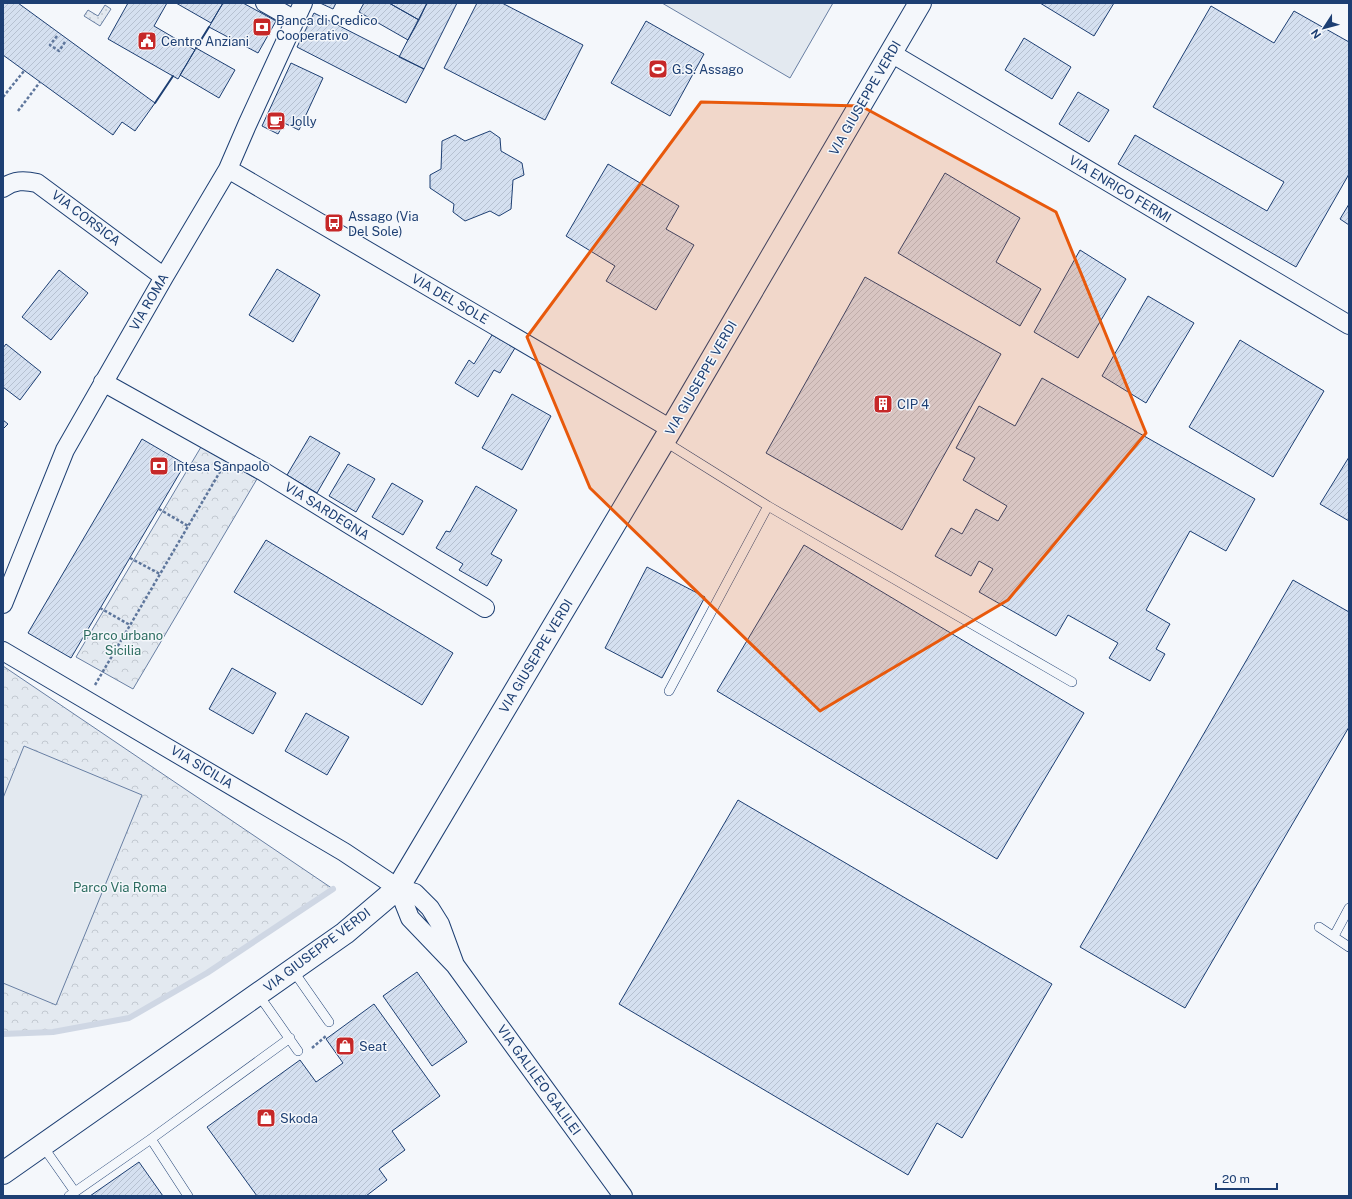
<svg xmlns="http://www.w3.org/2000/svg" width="1352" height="1199" viewBox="0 0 1352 1199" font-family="'Public Sans',sans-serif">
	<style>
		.grass { fill: url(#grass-dots); stroke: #687fa3 }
		.park { fill: url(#park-crowns); stroke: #687fa3 }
		.pitch { fill: #e3e9f0; stroke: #687fa3 }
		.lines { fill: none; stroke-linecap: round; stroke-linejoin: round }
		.stream { stroke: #cfd7e4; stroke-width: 6 }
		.building { fill: url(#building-hatch); stroke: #1d3f73 }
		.service-casing { stroke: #1d3f73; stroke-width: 10 }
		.minor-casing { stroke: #1d3f73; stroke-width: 20 }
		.secondary-casing { stroke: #1d3f73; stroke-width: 24 }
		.path { stroke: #5e769c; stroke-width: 2.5; stroke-dasharray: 3 2; stroke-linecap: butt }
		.service { stroke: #f4f7fb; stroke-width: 9 }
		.minor { stroke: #f4f7fb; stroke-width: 18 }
		.secondary { stroke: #f4f7fb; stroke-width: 22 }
		.wall { stroke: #1d3f73; stroke-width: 2 }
		.marked { fill: #e8590c; fill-opacity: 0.2; stroke: #e8590c; stroke-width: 3; stroke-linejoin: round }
		.labels { text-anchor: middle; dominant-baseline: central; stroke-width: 3; stroke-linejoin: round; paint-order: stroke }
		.poi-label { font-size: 13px; fill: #1d3f73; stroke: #f4f7fb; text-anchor: start }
		.street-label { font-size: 13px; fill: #1d3f73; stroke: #f4f7fb }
		.park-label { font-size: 13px; fill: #2c6c60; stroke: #f4f7fb }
	</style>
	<defs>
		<pattern id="grass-dots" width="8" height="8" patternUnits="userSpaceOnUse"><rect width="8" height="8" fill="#e3e9f0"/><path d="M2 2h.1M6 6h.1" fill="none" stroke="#c2c9d1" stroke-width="1.8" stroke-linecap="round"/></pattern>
		<pattern id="park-crowns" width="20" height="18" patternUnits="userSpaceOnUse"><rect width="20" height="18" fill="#e3e9f0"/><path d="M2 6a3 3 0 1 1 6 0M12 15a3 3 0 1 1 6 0" fill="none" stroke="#c2c9d1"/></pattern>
		<pattern id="building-hatch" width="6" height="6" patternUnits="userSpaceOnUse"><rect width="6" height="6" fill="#d5e0f0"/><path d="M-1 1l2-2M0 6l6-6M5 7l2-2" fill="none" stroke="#b6c1d1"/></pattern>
	</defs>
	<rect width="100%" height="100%" fill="#f4f7fb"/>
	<path class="grass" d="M105,5L111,9L100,26L84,16L88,10L98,16Z"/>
	<path class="park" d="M201,447L257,479L133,689L76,657Z
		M3,666L333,889L207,973L129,1018L53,1032L3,1034Z"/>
	<path class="pitch" d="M662,3H833L790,78Z
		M24,746L142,795L56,1005L3,983V798Z"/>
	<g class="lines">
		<path class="stream" d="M3,1034L53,1032L129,1018L207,973L333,889"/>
	</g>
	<path class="building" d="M3,3H18L155,103L135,131L122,122L113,135L3,55Z
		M128,3H167L154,26L195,50L178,79L108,39Z
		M176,3H223L211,23Z
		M223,3H243L276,21L258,53L209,27Z
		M320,3H336L333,9Z
		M364,3H389L419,20L408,40L359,12Z
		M389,3H427L419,20Z
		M427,3H457L424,69L399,57Z
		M477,3H502L583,45L545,120L444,68Z
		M1040,3H1114L1094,36Z
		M1211,6L1274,43L1294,11L1349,42V174L1296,267L1118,164L1135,135L1267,211L1284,182L1153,107Z
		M314,13L424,69L406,103L297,47Z
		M646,21L704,54L670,116L611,83Z
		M1024,38L1071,67L1052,99L1005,70Z
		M196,48L235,70L219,98L180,75Z
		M291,63L323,78L299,130L284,123L278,134L262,126Z
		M1078,92L1109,110L1089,142L1059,124Z
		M490,131L500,138L501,151L522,163L524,175L513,180L511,209L499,216L490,211L465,221L453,212L454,204L430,188V175L441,169L442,141L455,135L465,141Z
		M608,164L679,206L666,229L694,245L656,310L606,281L615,266L566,236Z
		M945,173L1020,218L996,262L1041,289L1020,326L898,253Z
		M1349,204V225L1340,219Z
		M1080,250L1126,279L1078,358L1034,332Z
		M277,269L320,295L293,342L249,315Z
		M59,270L88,293L51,340L22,317Z
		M865,277L1001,354L902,530L766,453Z
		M1148,296L1194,323L1146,403L1102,376Z
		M492,335L515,348L500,373L494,370L478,397L455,383L469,360L474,364Z
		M1240,340L1324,391L1273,477L1189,427Z
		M6,344L41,372L20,400L3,387V348Z
		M1042,378L1255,499L1226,551L1190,531L1146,610L1170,624L1156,649L1165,654L1150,681L1109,658L1118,643L1068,615L1056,636L979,592L993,569L979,561L971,576L935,556L951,528L962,534L976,509L998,521L1007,506L963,480L975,458L956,448L979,406L1015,426Z
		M512,394L551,416L522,470L482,448Z
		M3,420L8,424L3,429Z
		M310,436L340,453L317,493L287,475Z
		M142,439L185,464L71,658L28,633Z
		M1349,457V521L1320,504Z
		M348,464L375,479L356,512L329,496Z
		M392,483L423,501L403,535L372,517Z
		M476,486L517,510L491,554L502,560L487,586L459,570L463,564L436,548L446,531L450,532Z
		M266,540L453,653L422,705L234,592Z
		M804,545L1084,713L997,859L717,691Z
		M647,567L705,597L662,678L605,648Z
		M1293,580L1349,612V727L1185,1008L1080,947Z
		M232,668L276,693L253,734L209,709Z
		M306,713L349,737L327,775L285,751Z
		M738,800L1052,984L962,1138L937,1123L908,1175L619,1004Z
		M417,972L467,1042L432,1066L383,996Z
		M374,1004L440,1096L392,1131L405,1150L379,1169L387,1180L366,1196H257L207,1127L300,1060L316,1082L343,1063L326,1039Z
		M139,1162L163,1196H90Z"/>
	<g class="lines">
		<defs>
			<path id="service" d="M664,441L768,506L669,691
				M768,506L1072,682
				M1319,927L1349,947
				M1334,936L1349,908
				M292,969L329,1022
				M258,994L298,1051
				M151,1139L188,1196
				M42,1145L75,1192
				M69,1196L151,1139L290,1038"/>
			<path id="minor" d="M265,3L295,20
				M891,53L1349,325
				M228,169L671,429
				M3,188C14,180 24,180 37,183L164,277
				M103,382L264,472L485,608
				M3,604L65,450L164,277L228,169L247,125L303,3
				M3,651L344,852L398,888L415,893L430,908L440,924L455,965
				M398,888L410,918L455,965L623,1196"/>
			<path id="secondary" d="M3,1173L345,933L398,888L671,429L920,3"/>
		</defs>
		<use href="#service" class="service-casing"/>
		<use href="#minor" class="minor-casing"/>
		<use href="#secondary" class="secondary-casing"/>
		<path class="path" d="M57,36L50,45L59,51L65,42
			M3,97L24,71
			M18,111L40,82
			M159,509L188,526
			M130,558L160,574
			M100,608L130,625
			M95,685L221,470
			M312,1048L326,1036"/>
		<use href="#service" class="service"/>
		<use href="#minor" class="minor"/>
		<use href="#secondary" class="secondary"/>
		<path class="wall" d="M196,48L209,27
			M155,103L173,76"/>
	</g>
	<path class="marked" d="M701,102L861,106L1056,212L1146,433L1008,600L820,711L590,488L527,337Z"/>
	<defs>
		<symbol id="bank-square" viewBox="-11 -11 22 22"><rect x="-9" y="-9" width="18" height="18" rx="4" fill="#c62828" stroke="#f4f7fb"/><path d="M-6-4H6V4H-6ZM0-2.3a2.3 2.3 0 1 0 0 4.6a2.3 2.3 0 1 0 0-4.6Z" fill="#fff"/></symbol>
		<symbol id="civic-square" viewBox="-11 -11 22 22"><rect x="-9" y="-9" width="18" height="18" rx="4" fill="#c62828" stroke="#f4f7fb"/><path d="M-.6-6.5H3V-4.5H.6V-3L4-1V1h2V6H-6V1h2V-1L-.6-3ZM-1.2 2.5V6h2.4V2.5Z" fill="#fff"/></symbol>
		<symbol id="stadium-square" viewBox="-11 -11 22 22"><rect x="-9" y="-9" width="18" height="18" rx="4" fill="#c62828" stroke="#f4f7fb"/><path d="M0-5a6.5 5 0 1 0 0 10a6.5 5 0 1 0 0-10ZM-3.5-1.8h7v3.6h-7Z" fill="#fff"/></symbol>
		<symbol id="cafe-square" viewBox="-11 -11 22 22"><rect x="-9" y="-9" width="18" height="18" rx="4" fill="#c62828" stroke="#f4f7fb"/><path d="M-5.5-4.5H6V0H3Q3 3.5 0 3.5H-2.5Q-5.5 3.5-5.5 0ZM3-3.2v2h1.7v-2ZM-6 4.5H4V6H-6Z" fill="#fff"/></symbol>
		<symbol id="bus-square" viewBox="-11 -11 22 22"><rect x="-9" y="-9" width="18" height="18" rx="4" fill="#c62828" stroke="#f4f7fb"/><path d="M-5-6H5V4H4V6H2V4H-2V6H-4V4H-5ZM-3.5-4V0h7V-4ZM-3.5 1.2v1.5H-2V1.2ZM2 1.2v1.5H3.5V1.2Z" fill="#fff"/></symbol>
		<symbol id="building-square" viewBox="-11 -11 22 22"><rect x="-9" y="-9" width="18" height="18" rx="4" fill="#c62828" stroke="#f4f7fb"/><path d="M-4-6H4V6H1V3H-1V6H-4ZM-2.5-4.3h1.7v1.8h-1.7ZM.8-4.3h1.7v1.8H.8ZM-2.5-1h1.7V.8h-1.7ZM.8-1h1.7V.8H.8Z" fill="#fff"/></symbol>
		<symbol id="shop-square" viewBox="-11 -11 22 22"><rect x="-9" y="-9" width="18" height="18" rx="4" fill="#c62828" stroke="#f4f7fb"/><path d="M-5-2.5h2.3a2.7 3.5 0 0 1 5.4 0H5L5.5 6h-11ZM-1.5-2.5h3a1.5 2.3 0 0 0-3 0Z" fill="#fff"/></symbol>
	</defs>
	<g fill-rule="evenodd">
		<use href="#bank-square" x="251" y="16" width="22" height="22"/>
		<use href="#civic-square" x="136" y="30" width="22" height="22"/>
		<use href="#stadium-square" x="647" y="58" width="22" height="22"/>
		<use href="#cafe-square" x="265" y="110" width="22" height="22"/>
		<use href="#bus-square" x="323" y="212" width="22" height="22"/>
		<use href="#building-square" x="872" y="393" width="22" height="22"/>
		<use href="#bank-square" x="148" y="455" width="22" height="22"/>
		<use href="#shop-square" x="334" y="1035" width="22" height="22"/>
		<use href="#shop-square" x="255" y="1107" width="22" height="22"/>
	</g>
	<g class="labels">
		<g class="poi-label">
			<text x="276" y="20">Banca di Credico<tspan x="276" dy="15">Cooperativo</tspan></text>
			<text x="161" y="41">Centro Anziani</text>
			<text x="672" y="69">G.S. Assago</text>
			<text x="290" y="121">Jolly</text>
			<text x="348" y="216">Assago (Via<tspan x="348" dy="15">Del Sole)</tspan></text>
			<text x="897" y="404">CIP 4</text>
			<text x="173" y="466">Intesa Sanpaolo</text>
			<text x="359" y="1046">Seat</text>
			<text x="280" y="1118">Skoda</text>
		</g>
		<g class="street-label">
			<text transform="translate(865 98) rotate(-60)">VIA GIUSEPPE VERDI</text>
			<text transform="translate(1120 189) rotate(31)">VIA ENRICO FERMI</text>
			<text transform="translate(86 218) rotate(37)">VIA CORSICA</text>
			<text transform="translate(450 299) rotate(30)">VIA DEL SOLE</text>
			<text transform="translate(149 302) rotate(-60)">VIA ROMA</text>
			<text transform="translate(701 378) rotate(-60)">VIA GIUSEPPE VERDI</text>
			<text transform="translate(327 511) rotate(32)">VIA SARDEGNA</text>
			<text transform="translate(536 656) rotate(-59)">VIA GIUSEPPE VERDI</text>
			<text transform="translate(202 767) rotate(31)">VIA SICILIA</text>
			<text transform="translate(317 950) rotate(-37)">VIA GIUSEPPE VERDI</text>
			<text transform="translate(539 1080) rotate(54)">VIA GALILEO GALILEI</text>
		</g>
		<g class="park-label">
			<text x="123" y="635">Parco urbano<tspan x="123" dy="15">Sicilia</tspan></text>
			<text x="120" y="887">Parco Via Roma</text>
		</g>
	</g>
	<rect width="1352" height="1199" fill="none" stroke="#1d3f73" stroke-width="8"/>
	<g transform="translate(1324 28) rotate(234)" stroke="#f4f7fb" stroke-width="3" paint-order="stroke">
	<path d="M0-3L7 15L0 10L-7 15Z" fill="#1d3f73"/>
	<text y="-6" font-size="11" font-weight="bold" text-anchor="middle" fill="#1d3f73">N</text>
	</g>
	<path d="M1216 1183v6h61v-6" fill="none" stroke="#1d3f73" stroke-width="2"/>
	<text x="1222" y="1183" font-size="12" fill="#1d3f73" stroke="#f4f7fb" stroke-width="3" paint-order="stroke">20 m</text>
</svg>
